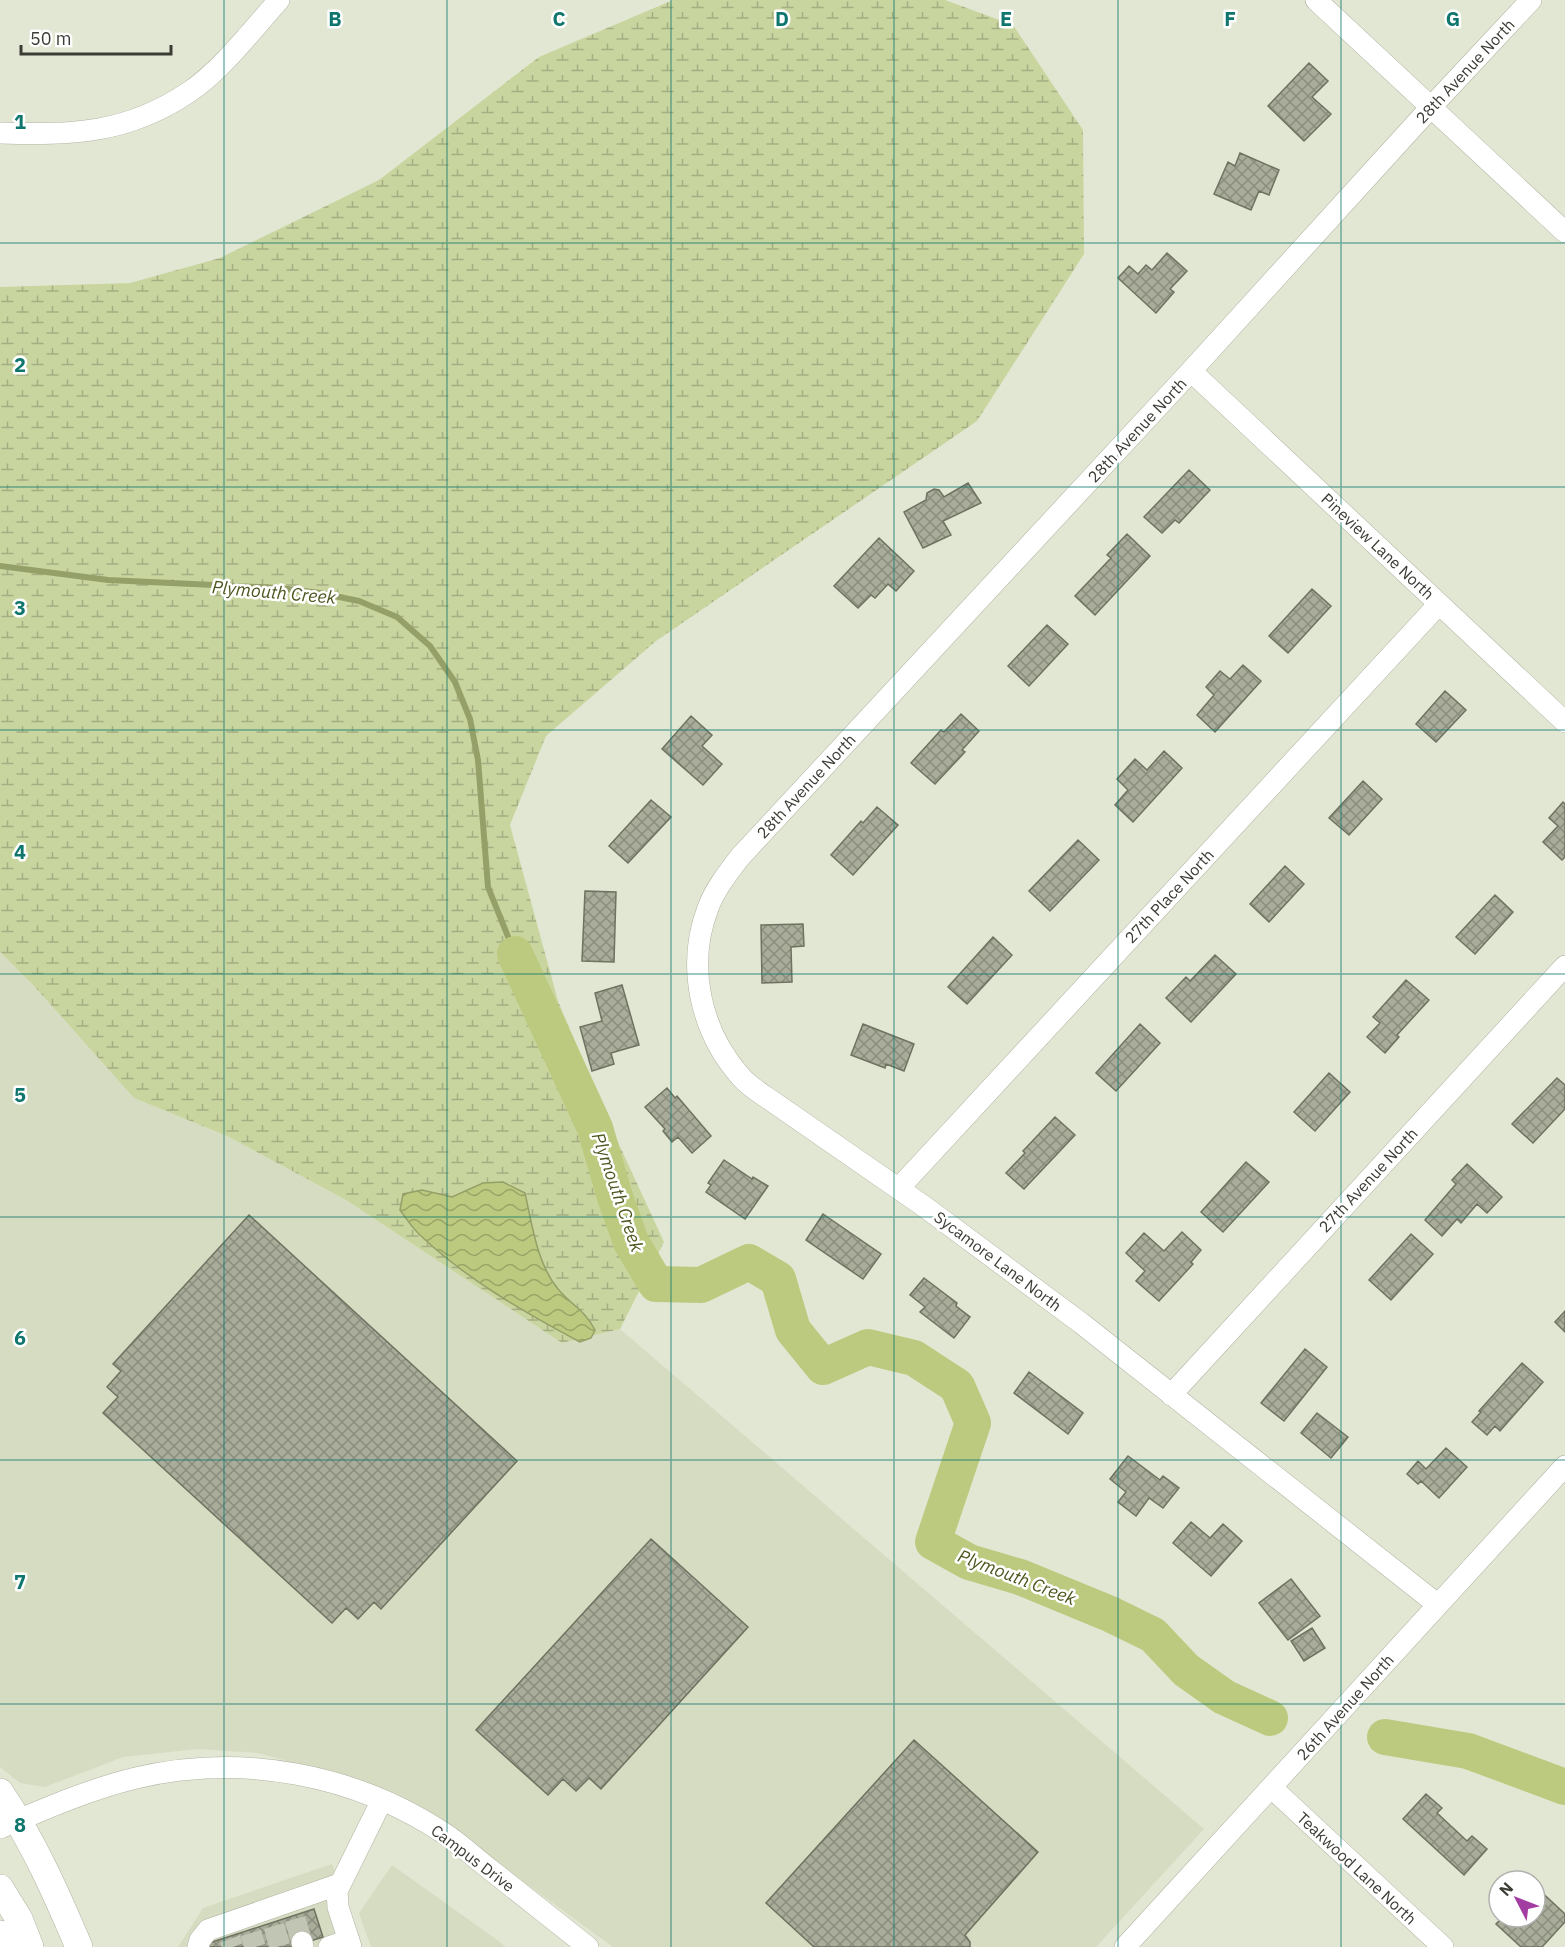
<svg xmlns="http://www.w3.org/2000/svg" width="1565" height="1947" viewBox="0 0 1565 1947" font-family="'IBM Plex Sans',sans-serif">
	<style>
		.built { fill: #d6dcc1 }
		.wetland { fill: url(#wetland-marsh) }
		.water { fill: url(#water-waves); stroke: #95a068; stroke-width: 1.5 }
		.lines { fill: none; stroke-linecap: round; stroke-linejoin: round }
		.stream { stroke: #95a068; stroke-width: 6 }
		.river { stroke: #bbca7e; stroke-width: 36 }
		.building { fill: url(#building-cross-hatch); stroke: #6e7260; stroke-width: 1.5 }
		.minor-tunnel { stroke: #c1c5b3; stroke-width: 21; stroke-dasharray: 21 10; stroke-linecap: butt }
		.minor-casing { stroke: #afb3a1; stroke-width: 22 }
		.major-casing { stroke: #afb3a1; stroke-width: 28 }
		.minor { stroke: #fff; stroke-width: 21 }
		.major { stroke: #fff; stroke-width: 27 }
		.grid { fill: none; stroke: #0f766e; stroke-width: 1.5; stroke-opacity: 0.55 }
		.labels { text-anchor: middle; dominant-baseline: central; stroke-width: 5; stroke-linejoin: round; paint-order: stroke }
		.street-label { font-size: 16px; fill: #3b3d35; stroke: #fff }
		.water-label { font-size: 18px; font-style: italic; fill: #4e5720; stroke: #fff }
		.grid-label { font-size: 20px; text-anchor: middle; font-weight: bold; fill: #0f766e; stroke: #fff; stroke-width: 5; stroke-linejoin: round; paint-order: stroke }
	</style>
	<defs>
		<pattern id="wetland-marsh" width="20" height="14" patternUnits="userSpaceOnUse" patternTransform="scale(1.5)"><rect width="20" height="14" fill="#c9d59f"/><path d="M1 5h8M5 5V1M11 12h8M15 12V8" fill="none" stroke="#a4ae82"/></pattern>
		<pattern id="water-waves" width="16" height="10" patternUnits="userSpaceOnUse" patternTransform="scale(1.5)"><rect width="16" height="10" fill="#bbca7e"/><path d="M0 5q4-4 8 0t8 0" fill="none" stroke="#99a568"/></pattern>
		<pattern id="building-cross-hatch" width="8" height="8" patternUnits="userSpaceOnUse" patternTransform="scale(1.5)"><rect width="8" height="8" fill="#a8ac99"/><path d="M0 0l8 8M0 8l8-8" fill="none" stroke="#8a8d7e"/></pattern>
	</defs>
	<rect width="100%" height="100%" fill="#e2e7d3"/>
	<path class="built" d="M0,952L34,986L134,1098L227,1136L346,1200L562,1343L620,1329L1204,1829L1096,1947H613L451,1829L395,1793L342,1776L258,1753L198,1749L123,1757L45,1787L20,1783L0,1767Z
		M332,1864L363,1947H178L203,1908Z
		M392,1865L493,1937L506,1947H371L359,1913Z"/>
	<path class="wetland" d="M673,0H945L1013,25L1083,130L1084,254L977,421L656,641L546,736L510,825L558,1001L617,1140L664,1242L620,1329L562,1343L346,1200L227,1136L134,1098L34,986L0,952V287L130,283L220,258L379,180L539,57Z"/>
	<path class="water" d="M503,1182L525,1193C532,1224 537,1264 558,1289C572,1306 584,1309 595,1330L591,1338L580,1342C524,1312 466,1279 420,1235C412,1228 406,1218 400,1210L403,1194L422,1190L452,1197L483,1183Z"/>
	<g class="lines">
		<path class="stream" d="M0,566L108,580L279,588L320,593L359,601L397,617L430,646L455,682L470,719L478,760L488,887L515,954"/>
		<path class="river" d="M515,954L595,1128L615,1197L631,1242L656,1284L701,1285L749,1262L778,1279L793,1330L823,1367L868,1347L914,1358L957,1386L973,1423L933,1542L969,1562L1020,1577L1110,1614L1153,1635L1186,1670L1224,1697L1270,1718
			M1385,1737L1468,1751L1565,1787"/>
	</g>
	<path class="building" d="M1309,63L1328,81L1312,97L1331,114L1304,141L1268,106Z
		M1240,153L1279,170L1269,195L1259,191L1251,210L1214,194L1228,162L1235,166Z
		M1167,253L1187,271L1170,289L1174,292L1156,313L1118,278L1129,266L1138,274L1146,265L1152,270Z
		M1189,470L1210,490L1179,523L1175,520L1162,533L1144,517Z
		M968,483L981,503L943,521L951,535L923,548L904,512L926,500L927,493L934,489L939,490L944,497Z
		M1127,534L1150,556L1095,615L1075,596L1111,558L1107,555Z
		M879,538L914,571L896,591L888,584L875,598L871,595L858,608L834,586Z
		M1312,589L1331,606L1288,653L1269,636Z
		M1047,625L1068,644L1029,686L1008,666Z
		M1243,665L1261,681L1215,732L1197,715L1214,695L1206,687L1220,671L1230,679Z
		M1445,691L1466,710L1436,742L1416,724Z
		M961,714L979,731L962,750L965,752L935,784L911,763L941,730L944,732Z
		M691,716L712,735L702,746L722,764L703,785L662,749Z
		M1164,751L1182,768L1133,822L1115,805L1128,790L1117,779L1135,759L1147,770Z
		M1363,781L1382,799L1349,835L1329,818Z
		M651,800L671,817L628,863L609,846Z
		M1563,802L1565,804V857L1562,860L1543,842L1558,826L1549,818Z
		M877,807L898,825L853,875L831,855L861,821L863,823Z
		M1078,840L1099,860L1050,911L1029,891Z
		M1285,866L1304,884L1269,922L1250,904Z
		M585,891L616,892L614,962L582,961Z
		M1495,895L1513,912L1475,954L1456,937Z
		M803,924L804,946L791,947L792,982L762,983L761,925Z
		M993,937L1012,955L967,1004L948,987Z
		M1215,955L1236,974L1191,1022L1166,998L1186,977L1190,981Z
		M1406,980L1429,1000L1397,1035L1399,1037L1385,1053L1367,1037L1380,1023L1373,1017Z
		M622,985L639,1045L611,1053L614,1064L592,1071L580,1027L602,1021L595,993Z
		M863,1024L914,1044L904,1071L886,1064L885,1068L851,1055Z
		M1140,1024L1160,1043L1116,1091L1096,1073Z
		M1329,1073L1350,1092L1315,1131L1294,1112Z
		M1557,1078L1565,1085V1109L1533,1143L1512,1124Z
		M667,1088L675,1098L677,1096L711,1136L692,1153L678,1137L672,1142L663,1131L665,1129L645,1107Z
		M1055,1117L1075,1135L1024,1189L1006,1173L1025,1153L1023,1151Z
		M724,1160L752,1179L753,1177L768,1186L745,1219L706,1192L711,1185L708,1183Z
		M1246,1162L1269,1182L1223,1232L1201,1212Z
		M1467,1164L1502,1197L1487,1213L1477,1204L1461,1223L1457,1219L1442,1236L1425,1220L1456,1184L1452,1180Z
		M823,1214L881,1254L863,1279L806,1240Z
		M249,1215L517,1461L381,1609L374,1602L358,1619L346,1608L332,1623L103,1413L118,1397L107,1387L121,1371L113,1364Z
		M1182,1232L1201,1250L1191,1262L1193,1264L1159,1301L1136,1281L1145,1271L1126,1253L1144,1233L1164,1251Z
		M1411,1234L1433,1254L1391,1300L1369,1280Z
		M924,1278L957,1303L956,1306L970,1317L954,1338L920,1312L925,1307L910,1295Z
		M1565,1311V1332L1555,1322Z
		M1305,1349L1327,1367L1284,1421L1261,1403Z
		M1522,1363L1543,1382L1500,1431L1495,1426L1487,1435L1472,1422L1481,1412L1479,1411Z
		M1029,1372L1083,1413L1068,1434L1014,1393Z
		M1317,1413L1348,1437L1331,1458L1301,1433Z
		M1446,1448L1467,1467L1439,1498L1421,1481L1418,1484L1407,1474L1418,1461L1426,1469Z
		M1128,1456L1160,1480L1163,1476L1179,1488L1163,1508L1149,1498L1136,1516L1118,1502L1126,1492L1110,1479Z
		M1191,1522L1210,1538L1223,1524L1242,1541L1211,1576L1173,1543Z
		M651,1539L748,1627L601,1789L589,1778L576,1791L563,1779L548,1795L476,1730Z
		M1291,1579L1320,1616L1288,1640L1259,1603Z
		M1312,1628L1325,1648L1304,1661L1291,1641Z
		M914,1740L1038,1852L965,1935L970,1942V1947H814L766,1903Z
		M1426,1794L1442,1808L1437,1813L1467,1841L1472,1836L1487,1849L1464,1875L1403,1819Z
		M1535,1886L1565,1914V1922L1542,1947H1521L1496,1924L1503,1917H1535Z
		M314,1909L323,1937L292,1947H207L206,1944Z"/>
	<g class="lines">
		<path class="minor-tunnel" d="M295,1919L302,1942
			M274,1926L280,1947
			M251,1933L255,1947
			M230,1939L233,1947"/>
		<defs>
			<path id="minor" d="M1316,0L1565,232
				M0,133C72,135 127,134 189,92C221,71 253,29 279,0
				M1191,371L1565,722
				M899,1188L1439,604
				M1171,1395L1565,966
				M1437,1604L1081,1323L925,1207L766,1097C757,1091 748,1085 741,1077C700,1031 686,965 708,908C715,889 728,873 740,857L1191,371L1432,106L1531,0
				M1272,1788L1443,1947
				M0,1828C44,1809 90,1789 136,1778C242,1753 355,1774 445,1834C462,1845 476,1859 492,1871C524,1896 556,1922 588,1947
				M302,1942L303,1947
				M198,1947L200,1940L208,1930L340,1884
				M329,1947L349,1940
				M351,1947L338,1907L337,1891L382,1800
				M1125,1947L1565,1466"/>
			<path id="major" d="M0,1792C33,1841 56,1893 79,1947
				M0,1888L19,1919L30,1947
				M0,1934L17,1947"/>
		</defs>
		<use href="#minor" class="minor-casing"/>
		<use href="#major" class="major-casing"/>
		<use href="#minor" class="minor"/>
		<use href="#major" class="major"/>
	</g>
	<path class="grid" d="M224,0V1947M447,0V1947M671,0V1947M894,0V1947M1118,0V1947M1341,0V1947M0,243H1565M0,487H1565M0,730H1565M0,974H1565M0,1217H1565M0,1460H1565M0,1704H1565"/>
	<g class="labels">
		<g class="street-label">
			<text transform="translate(1465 71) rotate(-47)">28th Avenue North</text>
			<text transform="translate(1137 430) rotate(-47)">28th Avenue North</text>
			<text transform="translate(1378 546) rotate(43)">Pineview Lane North</text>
			<text transform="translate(806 786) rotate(-47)">28th Avenue North</text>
			<text transform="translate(1169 896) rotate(-47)">27th Place North</text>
			<text transform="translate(1368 1180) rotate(-47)">27th Avenue North</text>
			<text transform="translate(998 1261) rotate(37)">Sycamore Lane North</text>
			<text transform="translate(1345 1707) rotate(-48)">26th Avenue North</text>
			<text transform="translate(473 1858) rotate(37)">Campus Drive</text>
			<text transform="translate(1357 1868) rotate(43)">Teakwood Lane North</text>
		</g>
		<g class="water-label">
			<text transform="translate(274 592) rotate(5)">Plymouth Creek</text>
			<text transform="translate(618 1192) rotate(71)">Plymouth Creek</text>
			<text transform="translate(1017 1577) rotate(21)">Plymouth Creek</text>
		</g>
	</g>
	<g class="grid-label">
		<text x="335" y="26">B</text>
		<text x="559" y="26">C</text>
		<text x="782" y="26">D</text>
		<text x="1006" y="26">E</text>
		<text x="1230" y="26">F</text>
		<text x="1453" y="26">G</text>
		<text x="20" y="129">1</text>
		<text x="20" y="372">2</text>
		<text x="20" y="615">3</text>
		<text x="20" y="859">4</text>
		<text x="20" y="1102">5</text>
		<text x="20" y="1345">6</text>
		<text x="20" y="1589">7</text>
		<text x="20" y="1832">8</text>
	</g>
	<g transform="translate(1517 1899) rotate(312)"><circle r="28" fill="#ffffff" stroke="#b1b1ae" stroke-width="1.5"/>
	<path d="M0-4.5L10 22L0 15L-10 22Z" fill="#a23da2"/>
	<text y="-9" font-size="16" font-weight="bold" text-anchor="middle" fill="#3b3d35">N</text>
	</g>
	<path d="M21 45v9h150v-9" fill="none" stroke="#3b3d35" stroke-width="3"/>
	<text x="30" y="45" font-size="18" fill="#3b3d35" stroke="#ffffff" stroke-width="4.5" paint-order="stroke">50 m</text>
</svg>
